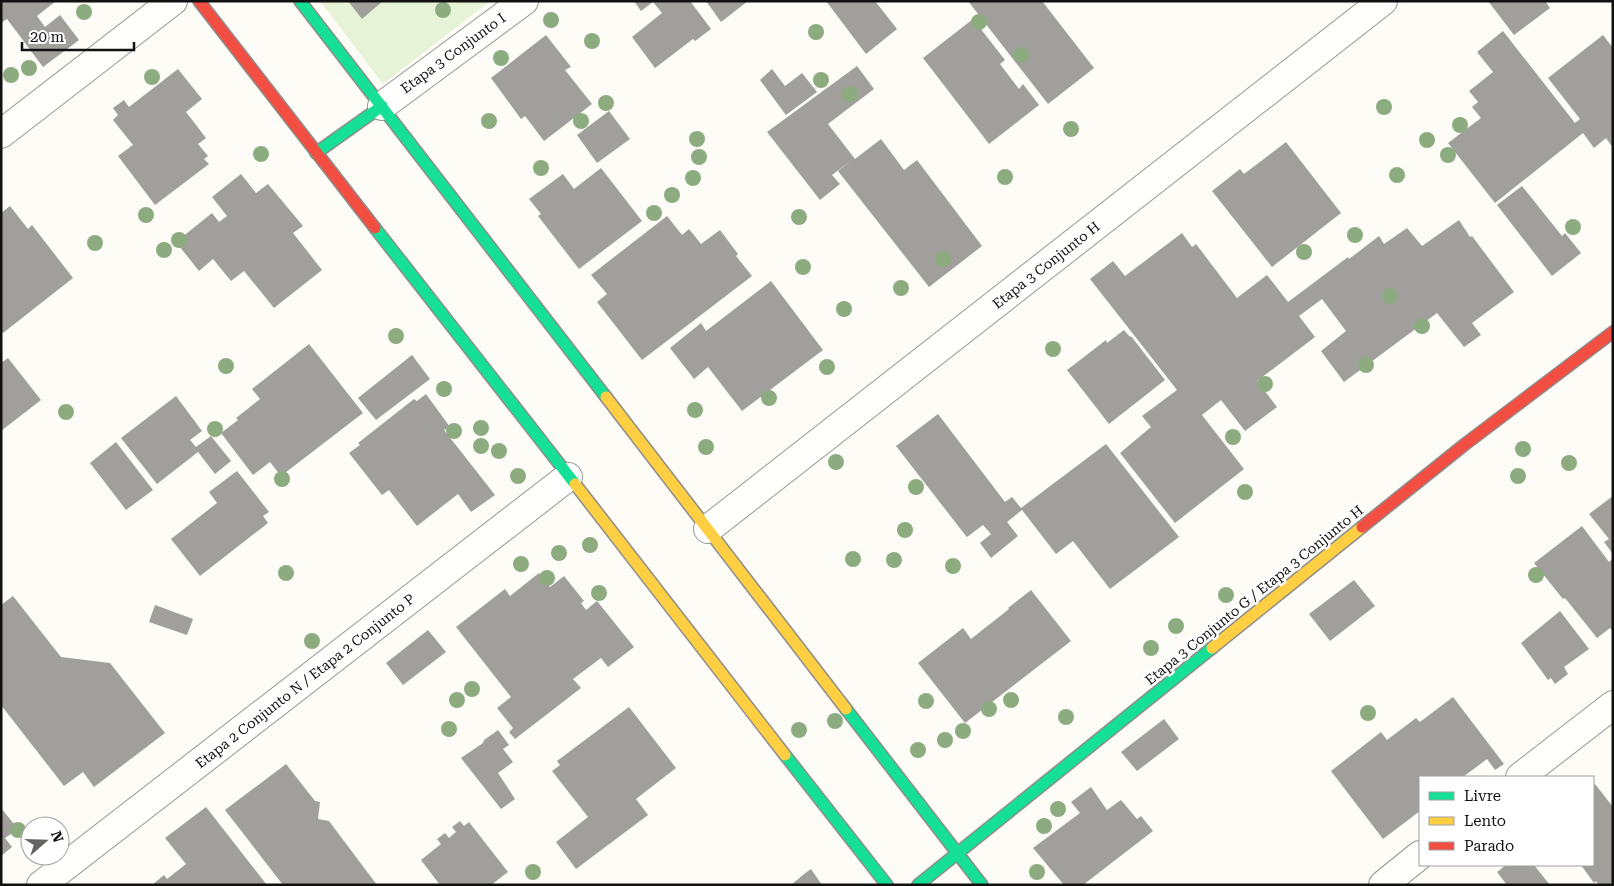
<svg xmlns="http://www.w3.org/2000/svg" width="1614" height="886" viewBox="0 0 1614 886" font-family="'Roboto Serif',serif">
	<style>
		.green { fill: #e7f3d7 }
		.building { fill: #a19f9c }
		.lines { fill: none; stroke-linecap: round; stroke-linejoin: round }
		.street-casing { stroke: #979795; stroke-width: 30 }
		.fast-casing { stroke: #8e8d8b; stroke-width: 14 }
		.slow-casing { stroke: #8e8d8b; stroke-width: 14 }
		.jam-casing { stroke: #8e8d8b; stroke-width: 14 }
		.street { stroke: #fffffe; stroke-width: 28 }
		.fast { stroke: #16e098; stroke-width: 11 }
		.slow { stroke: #ffcf43; stroke-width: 11 }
		.jam { stroke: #f24e42; stroke-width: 11 }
		.tree { fill: #8cac80 }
		.labels { text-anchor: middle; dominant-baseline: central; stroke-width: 5; stroke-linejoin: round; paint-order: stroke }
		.street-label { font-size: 14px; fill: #111; stroke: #fff }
	</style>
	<rect width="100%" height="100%" fill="#fdfcf7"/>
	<path class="green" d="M320,1H490L383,84Z"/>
	<path class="building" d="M1,1H56L37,16L45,27L60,15L79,40L43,67L7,19L1,23Z
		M348,1H383L362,19Z
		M634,1H690L711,29L695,41L693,39L655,68L632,37L662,13L653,2L641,11Z
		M706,1H748L721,22Z
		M826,1H875L897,29L866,54Z
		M968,1H1042L1094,68L1048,104Z
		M1488,1H1545L1550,8L1514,35Z
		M973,19L1005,60L1000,64L1019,89L1023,84L1039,105L989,144L923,58Z
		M1503,31L1575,123L1580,119L1548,78L1603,35L1613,48V148L1606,138L1594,148L1583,133L1495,203L1448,143L1481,118L1472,107L1478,102L1469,91L1493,72L1477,52Z
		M546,35L571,67L565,70L592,104L544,141L525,116L521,119L491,78Z
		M857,66L874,89L828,124L855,159L881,139L904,170L917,160L982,246L929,287L838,171L852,160L832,175L840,184L820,200L767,132Z
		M178,69L202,99L186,112L206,138L198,144L208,156L204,159L209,164L155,205L118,156L133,145L113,120L118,115L113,108L124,100L129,107Z
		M772,69L785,86L802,73L817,92L786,115L760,80Z
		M609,111L630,139L597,163L577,135Z
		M1286,142L1341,213L1272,267L1212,191L1240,169L1244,174Z
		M601,168L642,221L579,269L538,216L541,214L529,199L563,174L574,189Z
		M241,174L256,193L268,184L303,226L293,233L322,270L274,308L244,271L231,281L213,259L199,271L176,242L212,213L219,222L227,216L212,197Z
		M1522,186L1562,236L1565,233L1581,253L1552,276L1497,205Z
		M10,206L28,229L32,225L73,278L3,333L1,331V213Z
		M667,216L682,235L689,229L701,244L720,230L738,254L736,256L752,276L642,360L597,302L607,294L591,275Z
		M1459,220L1470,237L1472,236L1514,292L1472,323L1481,335L1464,347L1437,313L1344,382L1321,351L1346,331L1322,299L1299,316L1315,337L1257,381L1277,407L1245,431L1221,400L1202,415L1244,469L1175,523L1120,453L1151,427L1142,416L1177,390L1090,279L1113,261L1125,276L1182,233L1192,247L1196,244L1237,298L1267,275L1288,302L1348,257L1349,259L1379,236L1384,244L1407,228L1422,246Z
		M771,281L823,350L742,411L708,367L694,379L670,348L701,323L706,331Z
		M1124,330L1130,337L1131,336L1165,380L1109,424L1067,370L1106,340L1107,343Z
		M309,344L363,413L281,476L270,462L253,475L221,433L238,420L236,418L260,399L252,389Z
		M412,355L430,379L376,420L358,398Z
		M8,358L41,400L1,431V363Z
		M426,394L450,427L444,430L495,495L471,512L458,494L417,526L389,490L382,495L349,453L360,445L358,443L414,399L417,401Z
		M176,396L202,431L190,440L196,447L211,436L231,461L215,474L198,452L157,484L121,438Z
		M938,414L1005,502L1012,497L1021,508L1106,444L1179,537L1110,589L1073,541L1056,554L1022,510L1007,522L1018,536L991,558L980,543L991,534L983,525L967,537L966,536L896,446Z
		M116,442L153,490L126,510L90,463Z
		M237,471L269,512L263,516L268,523L200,576L171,539L217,503L209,492Z
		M1613,496V554L1604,542L1609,539L1589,514Z
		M1582,526L1609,562L1613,558V631L1610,628L1597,638L1565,598L1563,599L1534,563Z
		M539,573L550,587L564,576L584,601L581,603L586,610L597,601L634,647L608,667L601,658L573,679L581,688L515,739L509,732L513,728L497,708L511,697L456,627L505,589L510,596Z
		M1354,580L1375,606L1330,641L1309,614Z
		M1031,590L1071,641L965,723L918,663L963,628L971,639L1009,609L1008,608Z
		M13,596L61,657L110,663L165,733L94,787L83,772L64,786L1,705V605Z
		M155,605L193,619L187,635L149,622Z
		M1560,611L1589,649L1564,667L1568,674L1555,684L1551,678L1548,680L1521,643Z
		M428,630L446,652L403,685L386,663Z
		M1453,697L1504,764L1495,770L1487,759L1463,777H1420V811L1383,839L1331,771L1381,732L1387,740L1416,718L1420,722Z
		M629,707L676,768L636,799L648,815L576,869L556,842L588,817L552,771L560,765L557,761Z
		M1164,719L1179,739L1137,771L1121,752Z
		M498,730L509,745L503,749L513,762L498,773L515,799L501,809L461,758L483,743L484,740Z
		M286,764L315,801L320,802L318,819L329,821L377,885H283L225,810Z
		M1595,784L1613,807V885H1599L1596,881L1594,883L1581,865H1593V786Z
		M1091,787L1107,810L1121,800L1137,819L1141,816L1153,831L1083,885H1064L1033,848L1080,813L1071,802Z
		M206,807L267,885H152L164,875L167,879L186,864L165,838Z
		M1,808L18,829L5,838L12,847L1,856Z
		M460,821L464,826L469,822L508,872L491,885H440L421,860L441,844L437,839L445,833L449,838L456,832L452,827Z
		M1506,865H1534L1550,885H1507L1497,872Z
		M811,869L822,885H791L804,874Z"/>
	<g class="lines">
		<defs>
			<path id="street" d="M382,106L524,1
				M1,134L173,1
				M708,529L1383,1
				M1520,777L1613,705
				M41,885L568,477
				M1383,885L1420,855"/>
			<path id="fast" d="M300,1L606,397
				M316,153L382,106
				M375,228L575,484
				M846,709L982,885
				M785,755L887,885
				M918,885L1212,648"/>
			<path id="slow" d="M606,397L846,709
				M575,484L785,755
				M1212,648L1362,527"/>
			<path id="jam" d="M199,1L375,228
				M1362,527L1464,445L1613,332"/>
		</defs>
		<use href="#street" class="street-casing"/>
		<use href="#fast" class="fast-casing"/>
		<use href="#slow" class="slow-casing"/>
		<use href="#jam" class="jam-casing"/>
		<use href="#street" class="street"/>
		<use href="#fast" class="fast"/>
		<use href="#slow" class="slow"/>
		<use href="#jam" class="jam"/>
	</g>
	<g class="tree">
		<circle cx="443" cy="10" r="8"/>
		<circle cx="84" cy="12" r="8"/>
		<circle cx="551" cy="20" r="8"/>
		<circle cx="979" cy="22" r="8"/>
		<circle cx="816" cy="32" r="8"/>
		<circle cx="592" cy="41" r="8"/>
		<circle cx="1021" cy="55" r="8"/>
		<circle cx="501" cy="58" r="8"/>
		<circle cx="29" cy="68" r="8"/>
		<circle cx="11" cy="75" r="8"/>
		<circle cx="152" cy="77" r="8"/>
		<circle cx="821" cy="80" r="8"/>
		<circle cx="850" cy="94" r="8"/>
		<circle cx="606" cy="103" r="8"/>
		<circle cx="1384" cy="107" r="8"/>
		<circle cx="489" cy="121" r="8"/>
		<circle cx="581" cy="121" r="8"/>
		<circle cx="1460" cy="125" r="8"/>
		<circle cx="1071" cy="129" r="8"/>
		<circle cx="697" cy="139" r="8"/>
		<circle cx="1427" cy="140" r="8"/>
		<circle cx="261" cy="154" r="8"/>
		<circle cx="1448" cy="155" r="8"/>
		<circle cx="699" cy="157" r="8"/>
		<circle cx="541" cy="168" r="8"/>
		<circle cx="1397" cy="175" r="8"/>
		<circle cx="1005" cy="177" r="8"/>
		<circle cx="693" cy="178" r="8"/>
		<circle cx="672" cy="195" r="8"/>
		<circle cx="654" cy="213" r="8"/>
		<circle cx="146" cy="215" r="8"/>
		<circle cx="799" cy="217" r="8"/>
		<circle cx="1573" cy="227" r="8"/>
		<circle cx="1355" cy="235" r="8"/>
		<circle cx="179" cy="240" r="8"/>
		<circle cx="95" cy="243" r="8"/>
		<circle cx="164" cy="250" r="8"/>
		<circle cx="1304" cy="252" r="8"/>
		<circle cx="943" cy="259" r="8"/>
		<circle cx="803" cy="267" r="8"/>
		<circle cx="901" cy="288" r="8"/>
		<circle cx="1390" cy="296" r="8"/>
		<circle cx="844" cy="309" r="8"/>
		<circle cx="1422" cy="326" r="8"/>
		<circle cx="396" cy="336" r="8"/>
		<circle cx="1053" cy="349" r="8"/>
		<circle cx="1366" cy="365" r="8"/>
		<circle cx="226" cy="366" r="8"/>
		<circle cx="827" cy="367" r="8"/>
		<circle cx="1265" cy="384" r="8"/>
		<circle cx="444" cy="389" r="8"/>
		<circle cx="769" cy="398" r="8"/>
		<circle cx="695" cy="410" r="8"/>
		<circle cx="66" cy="412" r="8"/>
		<circle cx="481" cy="428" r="8"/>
		<circle cx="215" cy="429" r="8"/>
		<circle cx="454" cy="431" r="8"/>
		<circle cx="1233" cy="437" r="8"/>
		<circle cx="481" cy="446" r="8"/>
		<circle cx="706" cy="447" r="8"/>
		<circle cx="1523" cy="449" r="8"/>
		<circle cx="499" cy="451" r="8"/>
		<circle cx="836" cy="462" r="8"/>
		<circle cx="1569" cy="463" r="8"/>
		<circle cx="518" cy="476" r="8"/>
		<circle cx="1518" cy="476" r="8"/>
		<circle cx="282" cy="479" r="8"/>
		<circle cx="916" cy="487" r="8"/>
		<circle cx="1245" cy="492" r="8"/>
		<circle cx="905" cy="530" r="8"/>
		<circle cx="590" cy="545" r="8"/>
		<circle cx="559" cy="553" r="8"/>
		<circle cx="853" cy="559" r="8"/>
		<circle cx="894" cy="560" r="8"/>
		<circle cx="521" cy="564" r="8"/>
		<circle cx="953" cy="566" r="8"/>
		<circle cx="286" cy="573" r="8"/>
		<circle cx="1536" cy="575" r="8"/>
		<circle cx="547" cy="578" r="8"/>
		<circle cx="599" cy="593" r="8"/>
		<circle cx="1226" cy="595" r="8"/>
		<circle cx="1176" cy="626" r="8"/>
		<circle cx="312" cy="641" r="8"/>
		<circle cx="1151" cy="648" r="8"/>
		<circle cx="472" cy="689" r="8"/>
		<circle cx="457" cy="700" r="8"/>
		<circle cx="1011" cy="700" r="8"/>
		<circle cx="926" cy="701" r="8"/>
		<circle cx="989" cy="709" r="8"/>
		<circle cx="1368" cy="713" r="8"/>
		<circle cx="1066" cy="717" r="8"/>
		<circle cx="835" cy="721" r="8"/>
		<circle cx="449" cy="729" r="8"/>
		<circle cx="799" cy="730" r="8"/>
		<circle cx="963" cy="731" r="8"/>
		<circle cx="945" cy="740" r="8"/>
		<circle cx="918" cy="750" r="8"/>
		<circle cx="1058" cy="809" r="8"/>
		<circle cx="1044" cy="826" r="8"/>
		<circle cx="18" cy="830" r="8"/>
		<circle cx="533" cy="872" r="8"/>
		<circle cx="1037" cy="872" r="8"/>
	</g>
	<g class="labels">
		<g class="street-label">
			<text transform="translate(453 53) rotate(-36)">Etapa 3 Conjunto I</text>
			<text transform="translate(1046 265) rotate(-38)">Etapa 3 Conjunto H</text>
			<text transform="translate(1254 595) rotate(-39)">Etapa 3 Conjunto G / Etapa 3 Conjunto H</text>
			<text transform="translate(305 681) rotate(-38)">Etapa 2 Conjunto N / Etapa 2 Conjunto P</text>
		</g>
	</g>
	<rect width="1614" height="886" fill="none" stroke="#111111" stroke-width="5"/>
	<rect x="1419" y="776" width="175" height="90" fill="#ffffff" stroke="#a0a0a0"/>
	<rect x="1429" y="792" width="25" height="8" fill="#16e098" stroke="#a0a0a0"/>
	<text x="1464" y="801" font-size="15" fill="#111111">Livre</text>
	<rect x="1429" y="817" width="25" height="8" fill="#ffcf43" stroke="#a0a0a0"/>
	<text x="1464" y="826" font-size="15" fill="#111111">Lento</text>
	<rect x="1429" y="842" width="25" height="8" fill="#f24e42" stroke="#a0a0a0"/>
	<text x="1464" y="851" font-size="15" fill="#111111">Parado</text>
	<g transform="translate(45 841) rotate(70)"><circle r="24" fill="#ffffff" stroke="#a0a0a0"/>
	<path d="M0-4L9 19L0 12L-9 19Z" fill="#646362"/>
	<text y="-8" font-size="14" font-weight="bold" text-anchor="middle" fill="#111111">N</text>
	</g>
	<path d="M22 42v8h112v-8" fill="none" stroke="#111111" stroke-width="2.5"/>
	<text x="30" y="42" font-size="15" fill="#111111" stroke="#ffffff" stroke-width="4" paint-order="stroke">20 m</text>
</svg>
